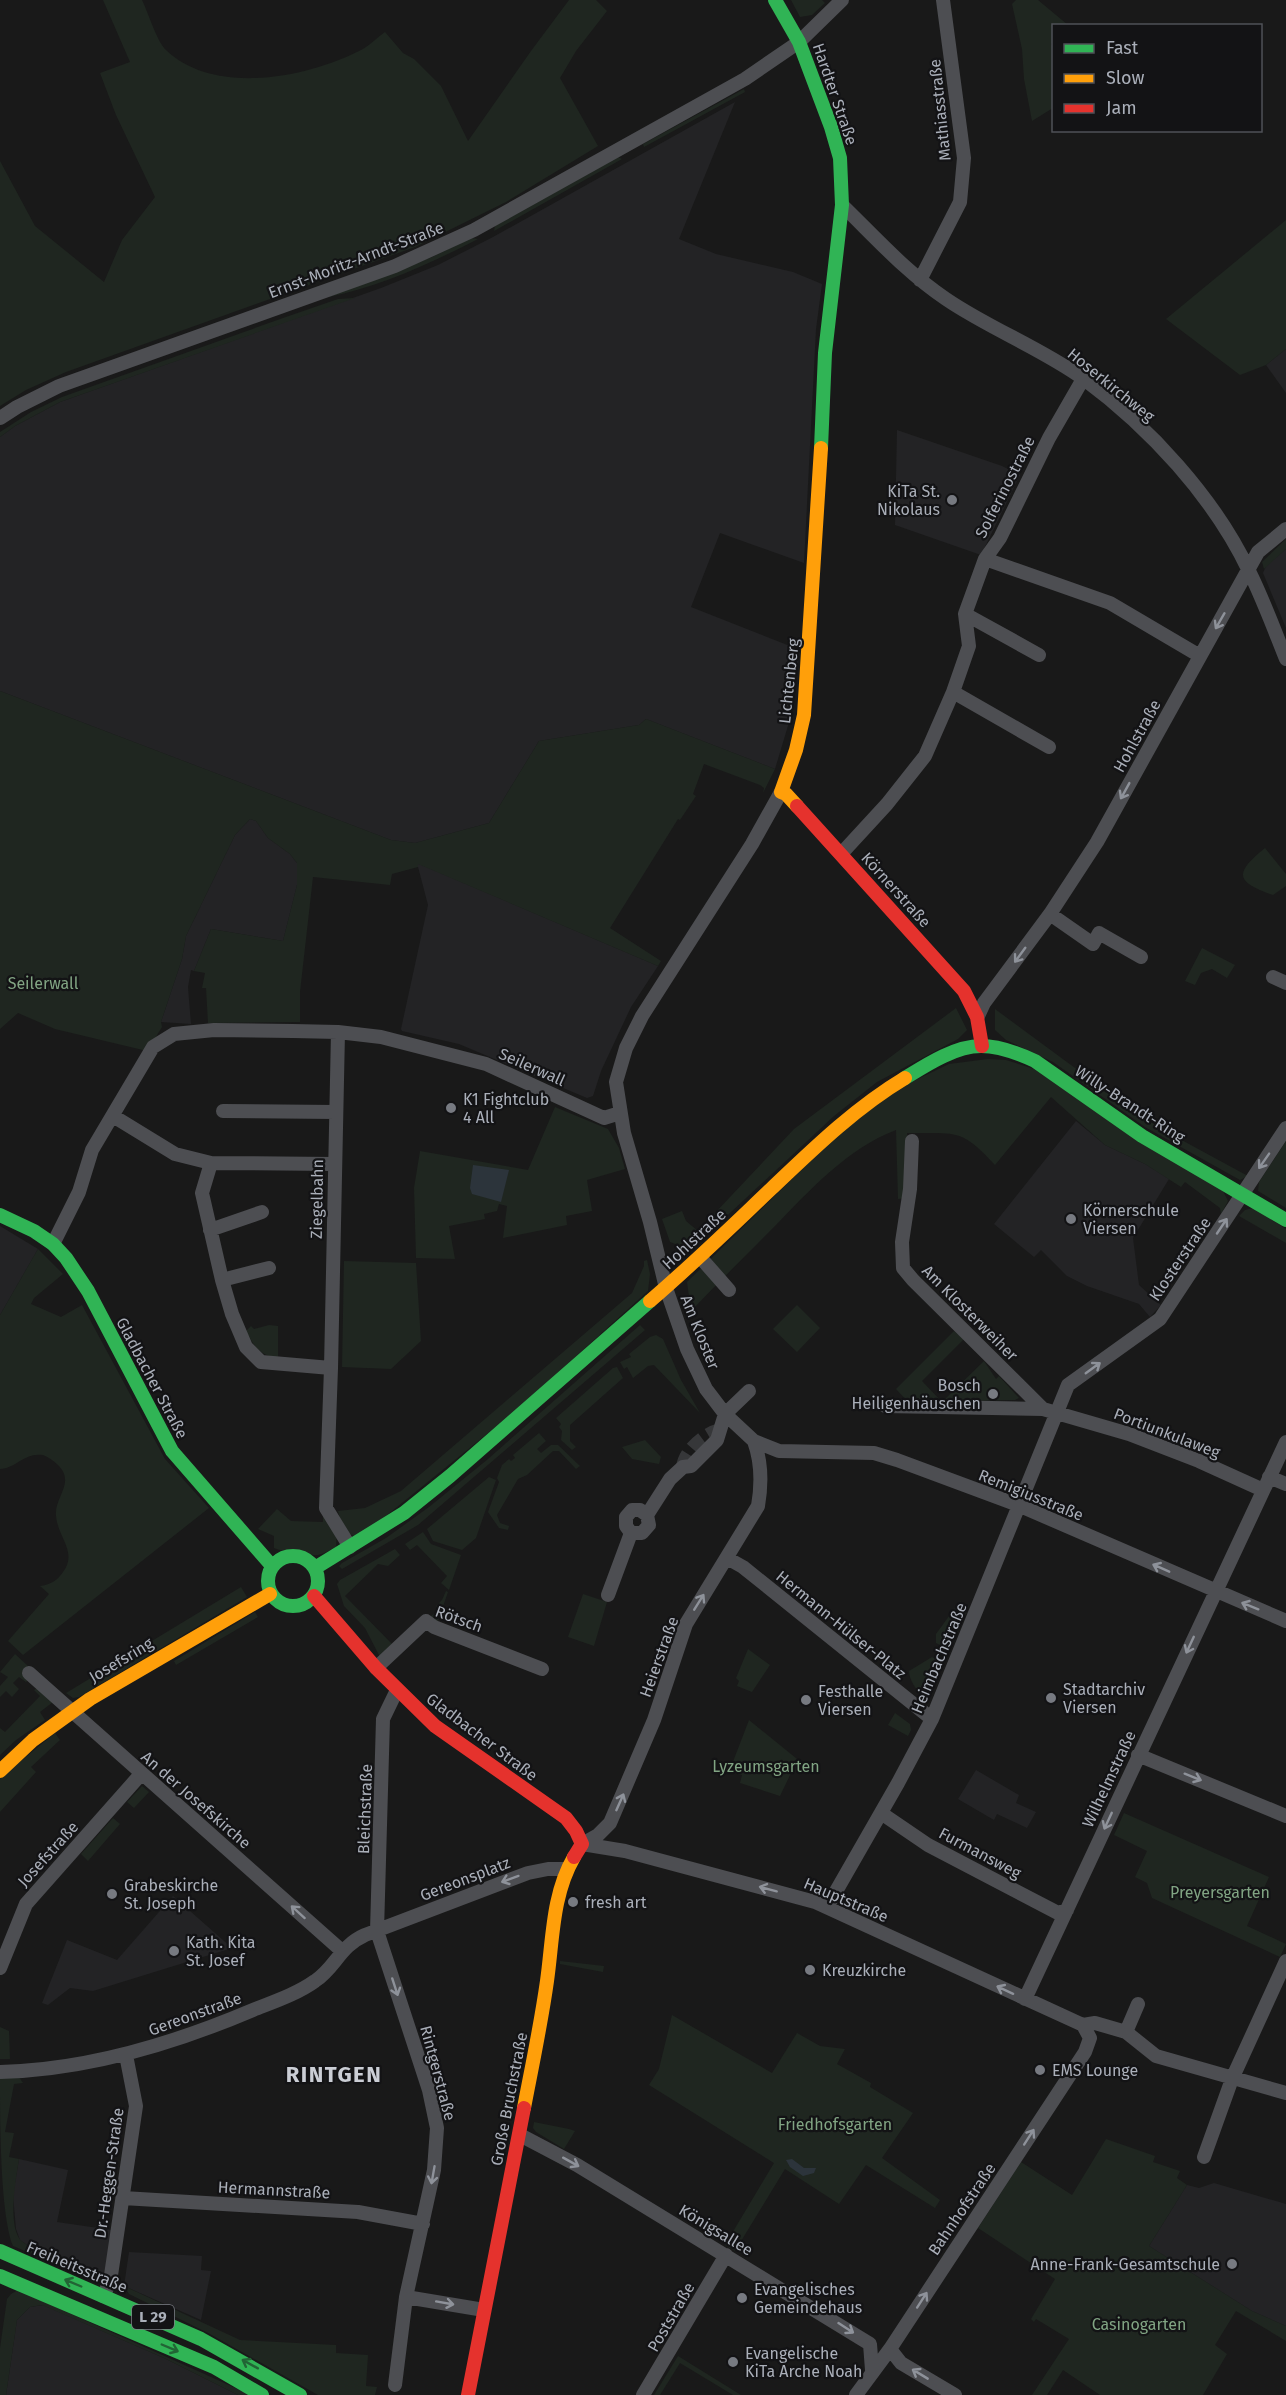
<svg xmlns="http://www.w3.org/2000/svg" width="1286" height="2395" viewBox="0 0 1286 2395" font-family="'Fira Sans',sans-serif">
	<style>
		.built { fill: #232325 }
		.green { fill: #1f2620 }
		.water { fill: #2c343b }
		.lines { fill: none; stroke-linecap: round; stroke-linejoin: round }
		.street-tunnel { stroke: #363739; stroke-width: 14; stroke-dasharray: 14 7; stroke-linecap: butt }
		.street { stroke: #4d4e52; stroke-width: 14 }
		.fast { stroke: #30b455; stroke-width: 14 }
		.slow { stroke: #ff9f0a; stroke-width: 14 }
		.jam { stroke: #e5322d; stroke-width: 14 }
		.oneway { stroke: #8e929a }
		.oneway2 { stroke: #226435 }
		.poi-dot { fill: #777a81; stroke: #131315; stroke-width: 2 }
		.labels { text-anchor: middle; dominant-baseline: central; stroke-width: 4.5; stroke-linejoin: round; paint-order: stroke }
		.shield { fill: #131315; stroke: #7d8088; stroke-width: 1.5 }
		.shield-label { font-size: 15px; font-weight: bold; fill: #aaafb9 }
		.street-label { font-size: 16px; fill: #aaafb9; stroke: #131315 }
		.poi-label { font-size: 16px; fill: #aaafb9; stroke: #131315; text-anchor: start }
		.park-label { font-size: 16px; fill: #81a483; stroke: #131315 }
		.district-label { font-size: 22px; font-weight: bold; letter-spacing: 1.5px; fill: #cbced5; stroke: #131315 }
	</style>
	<rect width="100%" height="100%" fill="#191919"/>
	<path class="built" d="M735,102L679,239L716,254L793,272L822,284L816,329L804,563L720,533L691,607L800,650L790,719L775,769L646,719L639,725L539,741L489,823L415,843L391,840L0,691V437L15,426L60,402L381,288L438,265L493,237Z
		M1286,349V393L1266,365Z
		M897,430L1002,466L1020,475L981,555L895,525Z
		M1286,549V628L1263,573L1266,566Z
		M250,819L256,821L268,838L290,854L297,863V885L283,941L211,929L194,971L191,970L188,987L191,1024L161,1022L182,959L186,936L235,835Z
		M417,863L658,966L631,1007L601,1071L593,1096L587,1098L459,1044L402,1031L401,1029L428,905Z
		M1076,1121L1105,1145L1145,1164L1169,1179L1133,1238L1139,1285L1161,1305L1150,1317L1139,1304L1087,1286L1067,1276L1041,1250L1034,1257L994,1224Z
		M0,1226L38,1249L0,1315Z
		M976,1770L1019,1795L1016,1803L1036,1812L1027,1828L997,1814L994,1820L958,1799Z
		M173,1896L232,1948L93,1991L70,1988L48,2005L42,2003L67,1940L117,1960Z
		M19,2159L68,2170L57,2222L112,2230L105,2278L30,2247L20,2240L16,2229L13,2195Z
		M1214,2183L1286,2204V2326L1252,2311L1149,2246L1187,2185L1199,2188Z
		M129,2252L202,2256L201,2270L211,2271L201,2320L124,2286Z
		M43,2305L164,2358L238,2395H6L17,2320L30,2307Z"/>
	<path class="green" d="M103,0H142C148,12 157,42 166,50C215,97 310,77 363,49C371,44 378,37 385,32L403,53L414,59L441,86L468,141L531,51L569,0H596L607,11L576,51L560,78L598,146L506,202L415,247L66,372L26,390L0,406V161L35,226L104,282L122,240L155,197L116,115L100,73L130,62Z
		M791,0H822L825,3L812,15L800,17Z
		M1016,0H1038L1068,25L1054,26L1053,42L1051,44L1054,50L1053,108L1032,121L1024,79L1022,49L1012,4Z
		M744,89L745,92L644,147L643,144Z
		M618,157L622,159L494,231L495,226Z
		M1286,220V349L1266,365L1240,375L1166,319Z
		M471,238L478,239C429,264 382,286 328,297L432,257Z
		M355,298L60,402L15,426L0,437V432L31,412L62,397L283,318L338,299Z
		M1286,539V549L1264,569L1262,562Z
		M0,691L391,840L415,843L489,823L539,741L639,725L646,719L775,769L763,793L764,788L760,785L704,764L693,794L696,796L680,820L678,819L610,928L661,961L658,966L418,864V867L392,874L390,885L313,877L300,992V1022L208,1023L206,988H202L205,973L194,971L211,929L283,941L297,885V863L290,854L268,838L256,821L250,819L235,835L186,936L182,959L161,1022L162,1027L147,1051L55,1029L18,1013L0,1029Z
		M1265,848L1286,874V886L1273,895C1236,882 1233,874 1265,848Z
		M1202,948L1235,965L1227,978L1212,969L1201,973L1195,985L1185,981Z
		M956,1008L967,1030L958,1039L877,1082L834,1116L685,1255L679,1256L674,1252L681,1246L670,1242L662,1219L682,1211L686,1221L698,1231L794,1129Z
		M995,1009L1132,1110L1165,1131L1248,1176L1240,1180L1145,1127L1053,1062L1006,1040L995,1030Z
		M988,1059L1006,1060L1034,1069L1222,1189L1228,1201L1221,1214L1220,1208L1185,1182L1181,1187L1145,1164L1105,1145L1051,1097L995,1165C960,1127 956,1134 907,1133L906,1198L898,1199L896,1130C848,1148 810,1190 775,1226C747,1254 719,1282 691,1311L687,1282L839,1133L901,1087L949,1064Z
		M555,1107L608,1129L619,1148L625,1169L587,1180L592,1211L566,1216L567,1225L503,1238L507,1206L499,1204L497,1211L484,1214L485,1219L449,1226L455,1259L416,1258L414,1188L420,1151L528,1170Z
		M1286,1141V1208L1258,1191L1259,1182Z
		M1253,1208L1286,1229V1243L1239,1216L1245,1210Z
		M38,1249L63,1274L34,1298L31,1304L61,1317L82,1305L165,1459L209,1508L23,1655L8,1641L49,1594L40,1586C50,1585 58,1580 63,1572C78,1552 58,1538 56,1516C54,1497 76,1483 58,1465C54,1461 48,1457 43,1455C25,1452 16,1468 0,1469V1315Z
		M647,1260L650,1274L648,1291L519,1408L376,1524L354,1536C342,1532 341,1522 338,1511L365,1508L401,1491L632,1293L644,1266V1261Z
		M344,1261L416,1263L421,1341L391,1369L342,1367Z
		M797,1305L820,1328L797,1352L773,1329Z
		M269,1325L278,1326V1358C260,1355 254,1347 246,1331L251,1326L254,1329Z
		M640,1325L645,1330L418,1525L342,1569L339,1566L342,1563L386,1538L429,1507L488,1459Z
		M954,1331L964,1339L922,1381L942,1402L984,1361L996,1379L999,1376L1019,1398L1015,1400L908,1402L896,1389Z
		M656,1335L663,1339L681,1380L700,1413L654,1365L648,1366L633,1378L627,1367L624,1369L620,1362L631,1357L629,1354L650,1337Z
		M617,1367L623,1378L570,1425V1441L576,1447L572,1450L561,1440L562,1431L559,1427L561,1424L556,1418L613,1368Z
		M539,1433L546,1441L537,1449L541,1453L551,1445H558L580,1466L576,1469L559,1451H553L527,1475L518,1479L497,1515L500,1523L509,1526L508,1530L499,1528L488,1512L499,1482L497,1478L502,1465L509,1459L511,1461L515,1458L513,1455Z
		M645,1440L661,1457L659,1464L632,1459L622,1447Z
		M489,1477L496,1480L476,1538L462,1550L433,1541L427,1529Z
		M277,1509L291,1521L323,1522V1513L337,1531L336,1547C330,1550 324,1554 318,1555C312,1556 279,1551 274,1548V1536L258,1529Z
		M423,1532L431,1544L461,1555L449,1590L441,1583L447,1576L417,1545L410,1550L405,1544Z
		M395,1549L400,1555L388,1566L378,1564L345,1596L393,1645L380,1657L365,1628L344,1606L337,1584L340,1580Z
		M241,1587L247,1597L79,1697L73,1698L66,1693Z
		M446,1591L448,1592L438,1621L435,1624L430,1617L438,1610L436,1606L442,1600Z
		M583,1594L607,1602L594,1646L568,1637Z
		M960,1601L969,1606L953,1642L944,1647L936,1643V1634Z
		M255,1612L258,1617L176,1665L174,1661Z
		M748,1649L770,1665L752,1692L737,1686L739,1681L736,1678Z
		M15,1654L28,1666L22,1674L28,1680L26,1682L19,1677L13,1683L19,1689L12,1697L6,1691L0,1697V1686L8,1677L0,1672Z
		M932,1657L938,1660L930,1690L923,1695C916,1691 909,1679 909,1671Z
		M37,1688L53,1702L40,1712L45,1720L16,1740L0,1755V1728L5,1732L40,1696L34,1690Z
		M895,1713L910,1724L911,1730L908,1736L888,1725Z
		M749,1720L802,1763L794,1774L791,1773L780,1796L740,1783L742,1775L729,1772Z
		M55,1733L60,1740L31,1767L36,1772L0,1812V1778Z
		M142,1786L149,1792L134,1808L127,1802Z
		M1124,1813L1269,1877L1247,1926L1286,1944L1280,1957L1152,1898L1147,1883L1135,1877L1147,1851L1114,1835Z
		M113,1818L120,1824L88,1861L81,1854Z
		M560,1961L604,1966L603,1972L560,1964Z
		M672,2015L772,2073L797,2033L820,2046L845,2049L837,2064L871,2083L870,2087L913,2113L882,2158L940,2200L935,2208L866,2165L839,2204L785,2169L735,2251L725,2245L774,2163L649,2085L659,2069Z
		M0,2027L9,2031L10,2059H0Z
		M19,2077L23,2083L14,2084L5,2132L14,2133L9,2157L19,2159C16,2179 8,2220 19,2238C21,2242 27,2244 30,2247L105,2278L100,2282L13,2246C0,2213 0,2119 0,2078Z
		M534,2122L569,2129L575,2131L564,2149L536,2132L533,2128Z
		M1106,2139L1155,2156L1153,2162L1180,2171L1177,2178L1187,2185L1149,2246L1252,2311L1286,2326V2341L1236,2311L1215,2345L1227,2354L1203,2395H1100L1063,2370L1047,2395H1032L1069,2339L1036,2319L1034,2322L1031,2319L1055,2279L978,2228L1021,2162L1072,2195Z
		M124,2286L240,2340L336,2345V2353L368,2355L366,2386L377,2387L375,2395H318L210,2334L129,2294Z
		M18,2290L251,2395H238L164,2358L42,2305L30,2307L17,2320L6,2395H0V2348L7,2299L11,2294Z
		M678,2356L741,2395H733L680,2363L660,2395H654Z"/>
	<path class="water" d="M473,1165L509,1170L501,1202L472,1194L470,1188Z
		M792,2159L804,2168H816L814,2173L803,2176L790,2167L786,2160Z"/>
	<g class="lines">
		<path class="street-tunnel" d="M683,1467C685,1451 704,1434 720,1430"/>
		<path class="street" d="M842,205C875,237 907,273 946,299C990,329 1041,348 1084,379C1149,427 1214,497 1249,571C1263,599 1274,629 1286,659
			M920,280L960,202L964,158L943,0
			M0,418L17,407L59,386L395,266L474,230L745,79L799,42L842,0
			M985,559L1110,603L1200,656
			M965,614L1039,655
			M953,692L1049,747
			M781,792L752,844L642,1016L626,1048L616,1082L624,1133L650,1222L666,1288L687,1349L706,1389L725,1414L754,1441L779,1451L874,1453L897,1460L1018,1505L1286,1621
			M841,854L887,804L925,756L953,692L969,646L965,614L985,559L1000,538L1049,438L1083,379
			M1050,914L1093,944L1099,933L1141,957
			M1273,977L1286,983
			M978,1016L984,1003L1050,914L1097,842L1258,552L1286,529
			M338,1032L331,1368L326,1508L350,1547
			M223,1111L336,1112
			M113,1116L175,1154L211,1163L334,1164
			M912,1141L910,1189L902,1242L903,1268L913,1280L1043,1409L1129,1434L1199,1461L1263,1490
			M211,1163L202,1193L222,1280L232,1314L246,1347L261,1362L331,1368
			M210,1230L262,1212
			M53,1244L79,1192L92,1150L153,1047L174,1034L214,1030L293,1031L338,1032L381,1037L486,1064L604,1118L620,1113
			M700,1257L729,1290
			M222,1280L269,1268
			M885,1406L1043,1409
			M1269,1477L1286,1484
			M647,1515L640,1510H632L626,1517V1526L631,1533H642L649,1525L647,1515L670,1479L683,1467L691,1466L717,1440L725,1414L749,1391
			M727,1558L743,1567L932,1719
			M608,1595L631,1533
			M376,1668L426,1621L434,1627L542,1669
			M29,1673L342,1951
			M1138,1755L1286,1816
			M881,1813L928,1845L1058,1913L1067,1910
			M582,1844L625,1851L815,1902L1083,2025L1090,2038L1085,2052L890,2349L856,2395
			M582,1844L598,1835L610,1823L654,1720L686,1624L758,1506C762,1483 762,1463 754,1441
			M827,1907L898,1783L932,1719L1068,1385L1160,1319L1286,1128
			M0,1968L26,1904L141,1774
			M1025,1999L1286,1442
			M1083,2025L1095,2023L1126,2032L1156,2056L1286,2093
			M1126,2032L1138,2004
			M0,2072C88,2070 173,2044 253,2010C273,2002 297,1994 315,1981C335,1968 340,1946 365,1935L528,1873L548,1869H567
			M520,2135L577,2165L870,2344L872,2370
			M1204,2157L1232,2079L1286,1961
			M123,2198L358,2212L423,2224
			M103,2296L110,2282L136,2106L126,2055
			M406,2297L484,2310
			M890,2349L901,2363L955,2395
			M395,2385L406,2297L434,2170L437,2128L429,2090L377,1931L383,1719L397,1690
			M643,2395L726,2255"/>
		<path class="fast" d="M775,0L799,42L831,127L840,158L842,205L825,353L821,448
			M905,1078C926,1065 955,1046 981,1046C998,1046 1020,1054 1035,1061L1142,1136L1286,1220
			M0,1215L34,1231L53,1244L66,1258L88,1291L172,1451L272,1566
			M268 1581a25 25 0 1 1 50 0a25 25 0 1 1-50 0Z
			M315,1568L404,1513L450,1476L650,1301
			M0,2251L201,2339L300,2395
			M0,2276L214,2367L262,2395"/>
		<path class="slow" d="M797,806L786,794L781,792L796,750L804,715L821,448
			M650,1301C692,1265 731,1227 771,1189C813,1149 855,1108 905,1078
			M0,1771L33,1740L90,1699L270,1594
			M524,2108C532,2066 541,2024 547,1981C553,1939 552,1895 574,1857"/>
		<path class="jam" d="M797,806L964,991L977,1017L982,1046
			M314,1596L376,1668L435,1726L566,1818L576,1831L582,1844L574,1857
			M468,2395L524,2108"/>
	</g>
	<defs><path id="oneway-shaft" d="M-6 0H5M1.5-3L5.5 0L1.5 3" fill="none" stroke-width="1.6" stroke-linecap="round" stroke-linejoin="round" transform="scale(1.5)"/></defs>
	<g class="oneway">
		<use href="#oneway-shaft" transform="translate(1220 621) rotate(120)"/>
		<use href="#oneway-shaft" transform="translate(1125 791) rotate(119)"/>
		<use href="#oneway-shaft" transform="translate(1020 955) rotate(126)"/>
		<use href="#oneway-shaft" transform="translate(1264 1161) rotate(125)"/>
		<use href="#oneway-shaft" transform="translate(1222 1226) rotate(-56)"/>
		<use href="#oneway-shaft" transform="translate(1093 1368) rotate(-36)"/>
		<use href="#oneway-shaft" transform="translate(1161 1568) rotate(-156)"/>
		<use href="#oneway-shaft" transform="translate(699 1602) rotate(-58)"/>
		<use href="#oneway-shaft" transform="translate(1250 1606) rotate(-158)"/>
		<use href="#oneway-shaft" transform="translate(1190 1645) rotate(115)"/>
		<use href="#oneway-shaft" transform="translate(1193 1777) rotate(22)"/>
		<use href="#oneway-shaft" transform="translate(620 1802) rotate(-66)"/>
		<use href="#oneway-shaft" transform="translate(1108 1821) rotate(115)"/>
		<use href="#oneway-shaft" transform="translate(510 1879) rotate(160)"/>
		<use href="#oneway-shaft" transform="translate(768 1889) rotate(-165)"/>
		<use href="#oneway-shaft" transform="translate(298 1912) rotate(-138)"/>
		<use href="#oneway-shaft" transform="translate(395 1987) rotate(72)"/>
		<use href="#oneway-shaft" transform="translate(1005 1990) rotate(-155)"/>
		<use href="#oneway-shaft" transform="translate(1029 2137) rotate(-57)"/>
		<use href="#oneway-shaft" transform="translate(571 2162) rotate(29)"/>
		<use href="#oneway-shaft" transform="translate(433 2175) rotate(100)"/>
		<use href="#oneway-shaft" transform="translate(922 2300) rotate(-57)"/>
		<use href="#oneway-shaft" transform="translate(445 2303) rotate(10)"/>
		<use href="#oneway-shaft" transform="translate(846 2328) rotate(33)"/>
		<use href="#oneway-shaft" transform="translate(920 2374) rotate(-149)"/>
	</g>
	<g class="oneway2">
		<use href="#oneway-shaft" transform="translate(73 2283) rotate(-157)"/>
		<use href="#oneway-shaft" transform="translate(170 2348) rotate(23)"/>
		<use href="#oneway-shaft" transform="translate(250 2364) rotate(-151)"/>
	</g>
	<g class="poi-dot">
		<circle cx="952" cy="500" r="6"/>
		<circle cx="451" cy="1108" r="6"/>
		<circle cx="1071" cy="1219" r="6"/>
		<circle cx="993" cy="1394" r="6"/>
		<circle cx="1051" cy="1698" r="6"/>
		<circle cx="806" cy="1700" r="6"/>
		<circle cx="112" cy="1894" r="6"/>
		<circle cx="573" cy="1902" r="6"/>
		<circle cx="174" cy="1951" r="6"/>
		<circle cx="810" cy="1970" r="6"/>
		<circle cx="1040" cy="2070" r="6"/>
		<circle cx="1232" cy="2264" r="6"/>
		<circle cx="742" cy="2298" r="6"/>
		<circle cx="733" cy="2362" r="6"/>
	</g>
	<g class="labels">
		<rect class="shield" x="132" y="2305" width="42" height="24" rx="4.5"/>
		<g class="shield-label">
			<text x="153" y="2317">L 29</text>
		</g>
		<g class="street-label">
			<text transform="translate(835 94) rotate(71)">Hardter Straße</text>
			<text transform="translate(940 110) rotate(-96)">Mathiasstraße</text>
			<text transform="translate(356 260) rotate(-21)">Ernst-Moritz-Arndt-Straße</text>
			<text transform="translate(1111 385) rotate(39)">Hoserkirchweg</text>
			<text transform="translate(1005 487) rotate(-63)">Solferinostraße</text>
			<text transform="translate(789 681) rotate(-84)">Lichtenberg</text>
			<text transform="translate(1137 736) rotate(-61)">Hohlstraße</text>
			<text transform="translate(896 890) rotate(48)">Körnerstraße</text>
			<text transform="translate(532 1067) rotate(24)">Seilerwall</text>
			<text transform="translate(1130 1104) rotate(33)">Willy-Brandt-Ring</text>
			<text transform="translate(317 1199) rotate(-89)">Ziegelbahn</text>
			<text transform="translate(694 1239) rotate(-43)">Hohlstraße</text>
			<text transform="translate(1180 1259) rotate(-56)">Klosterstraße</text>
			<text transform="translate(970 1313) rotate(45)">Am Klosterweiher</text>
			<text transform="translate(700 1332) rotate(68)">Am Kloster</text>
			<text transform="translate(152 1378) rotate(62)">Gladbacher Straße</text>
			<text transform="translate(1167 1433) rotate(21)">Portiunkulaweg</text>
			<text transform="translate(1031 1495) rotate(22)">Remigiusstraße</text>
			<text transform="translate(459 1619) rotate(20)">Rötsch</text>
			<text transform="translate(841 1625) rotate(39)">Hermann-Hülser-Platz</text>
			<text transform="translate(659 1657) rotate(-70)">Heierstraße</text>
			<text transform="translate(939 1658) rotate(-67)">Heimbachstraße</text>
			<text transform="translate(121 1660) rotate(-31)">Josefsring</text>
			<text transform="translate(482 1737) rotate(37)">Gladbacher Straße</text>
			<text transform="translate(1109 1779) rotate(-65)">Wilhelmstraße</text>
			<text transform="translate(196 1800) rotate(41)">An der Josefskirche</text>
			<text transform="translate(365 1809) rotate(-88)">Bleichstraße</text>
			<text transform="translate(980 1853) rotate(28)">Furmansweg</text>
			<text transform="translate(48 1854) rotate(-48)">Josefstraße</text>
			<text transform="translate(465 1879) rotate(-21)">Gereonsplatz</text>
			<text transform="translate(846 1900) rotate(23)">Hauptstraße</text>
			<text transform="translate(195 2014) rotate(-20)">Gereonstraße</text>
			<text transform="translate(438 2073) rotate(75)">Rintgerstraße</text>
			<text transform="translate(509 2099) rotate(-79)">Große Bruchstraße</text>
			<text transform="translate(109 2173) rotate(-82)">Dr.-Heggen-Straße</text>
			<text transform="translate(274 2190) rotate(3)">Hermannstraße</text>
			<text transform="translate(962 2209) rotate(-56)">Bahnhofstraße</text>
			<text transform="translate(716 2230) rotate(31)">Königsallee</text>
			<text transform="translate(77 2267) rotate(23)">Freiheitsstraße</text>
			<text transform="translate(671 2317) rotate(-60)">Poststraße</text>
		</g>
		<g class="poi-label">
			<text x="940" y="491" text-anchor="end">KiTa St.<tspan x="940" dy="18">Nikolaus</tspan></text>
			<text x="463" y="1099">K1 Fightclub<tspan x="463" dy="18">4 All</tspan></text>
			<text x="1083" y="1210">Körnerschule<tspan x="1083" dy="18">Viersen</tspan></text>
			<text x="981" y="1385" text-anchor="end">Bosch<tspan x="981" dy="18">Heiligenhäuschen</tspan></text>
			<text x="1063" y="1689">Stadtarchiv<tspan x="1063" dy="18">Viersen</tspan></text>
			<text x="818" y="1691">Festhalle<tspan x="818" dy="18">Viersen</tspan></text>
			<text x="124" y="1885">Grabeskirche<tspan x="124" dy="18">St. Joseph</tspan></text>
			<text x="585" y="1902">fresh art</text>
			<text x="186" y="1942">Kath. Kita<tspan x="186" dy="18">St. Josef</tspan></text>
			<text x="822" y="1970">Kreuzkirche</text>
			<text x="1052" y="2070">EMS Lounge</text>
			<text x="1220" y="2264" text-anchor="end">Anne-Frank-Gesamtschule</text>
			<text x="754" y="2289">Evangelisches<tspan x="754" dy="18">Gemeindehaus</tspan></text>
			<text x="745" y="2353">Evangelische<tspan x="745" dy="18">KiTa Arche Noah</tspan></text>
		</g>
		<g class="park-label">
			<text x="43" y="983">Seilerwall</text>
			<text x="766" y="1766">Lyzeumsgarten</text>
			<text x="1220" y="1892">Preyersgarten</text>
			<text x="835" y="2124">Friedhofsgarten</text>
			<text x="1139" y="2324">Casinogarten</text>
		</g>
		<g class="district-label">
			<text x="334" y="2074">RINTGEN</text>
		</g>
	</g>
	<rect x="1052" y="24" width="210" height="108" fill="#131315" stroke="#4f5157" stroke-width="1.5"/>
	<rect x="1064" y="44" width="30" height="9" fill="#30b455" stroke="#4f5157" stroke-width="1.5"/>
	<text x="1106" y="54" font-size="18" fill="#aaafb9">Fast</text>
	<rect x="1064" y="74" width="30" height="9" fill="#ff9f0a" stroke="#4f5157" stroke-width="1.5"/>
	<text x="1106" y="84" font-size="18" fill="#aaafb9">Slow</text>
	<rect x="1064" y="104" width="30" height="9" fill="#e5322d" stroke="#4f5157" stroke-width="1.5"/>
	<text x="1106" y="114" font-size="18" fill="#aaafb9">Jam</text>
</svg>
